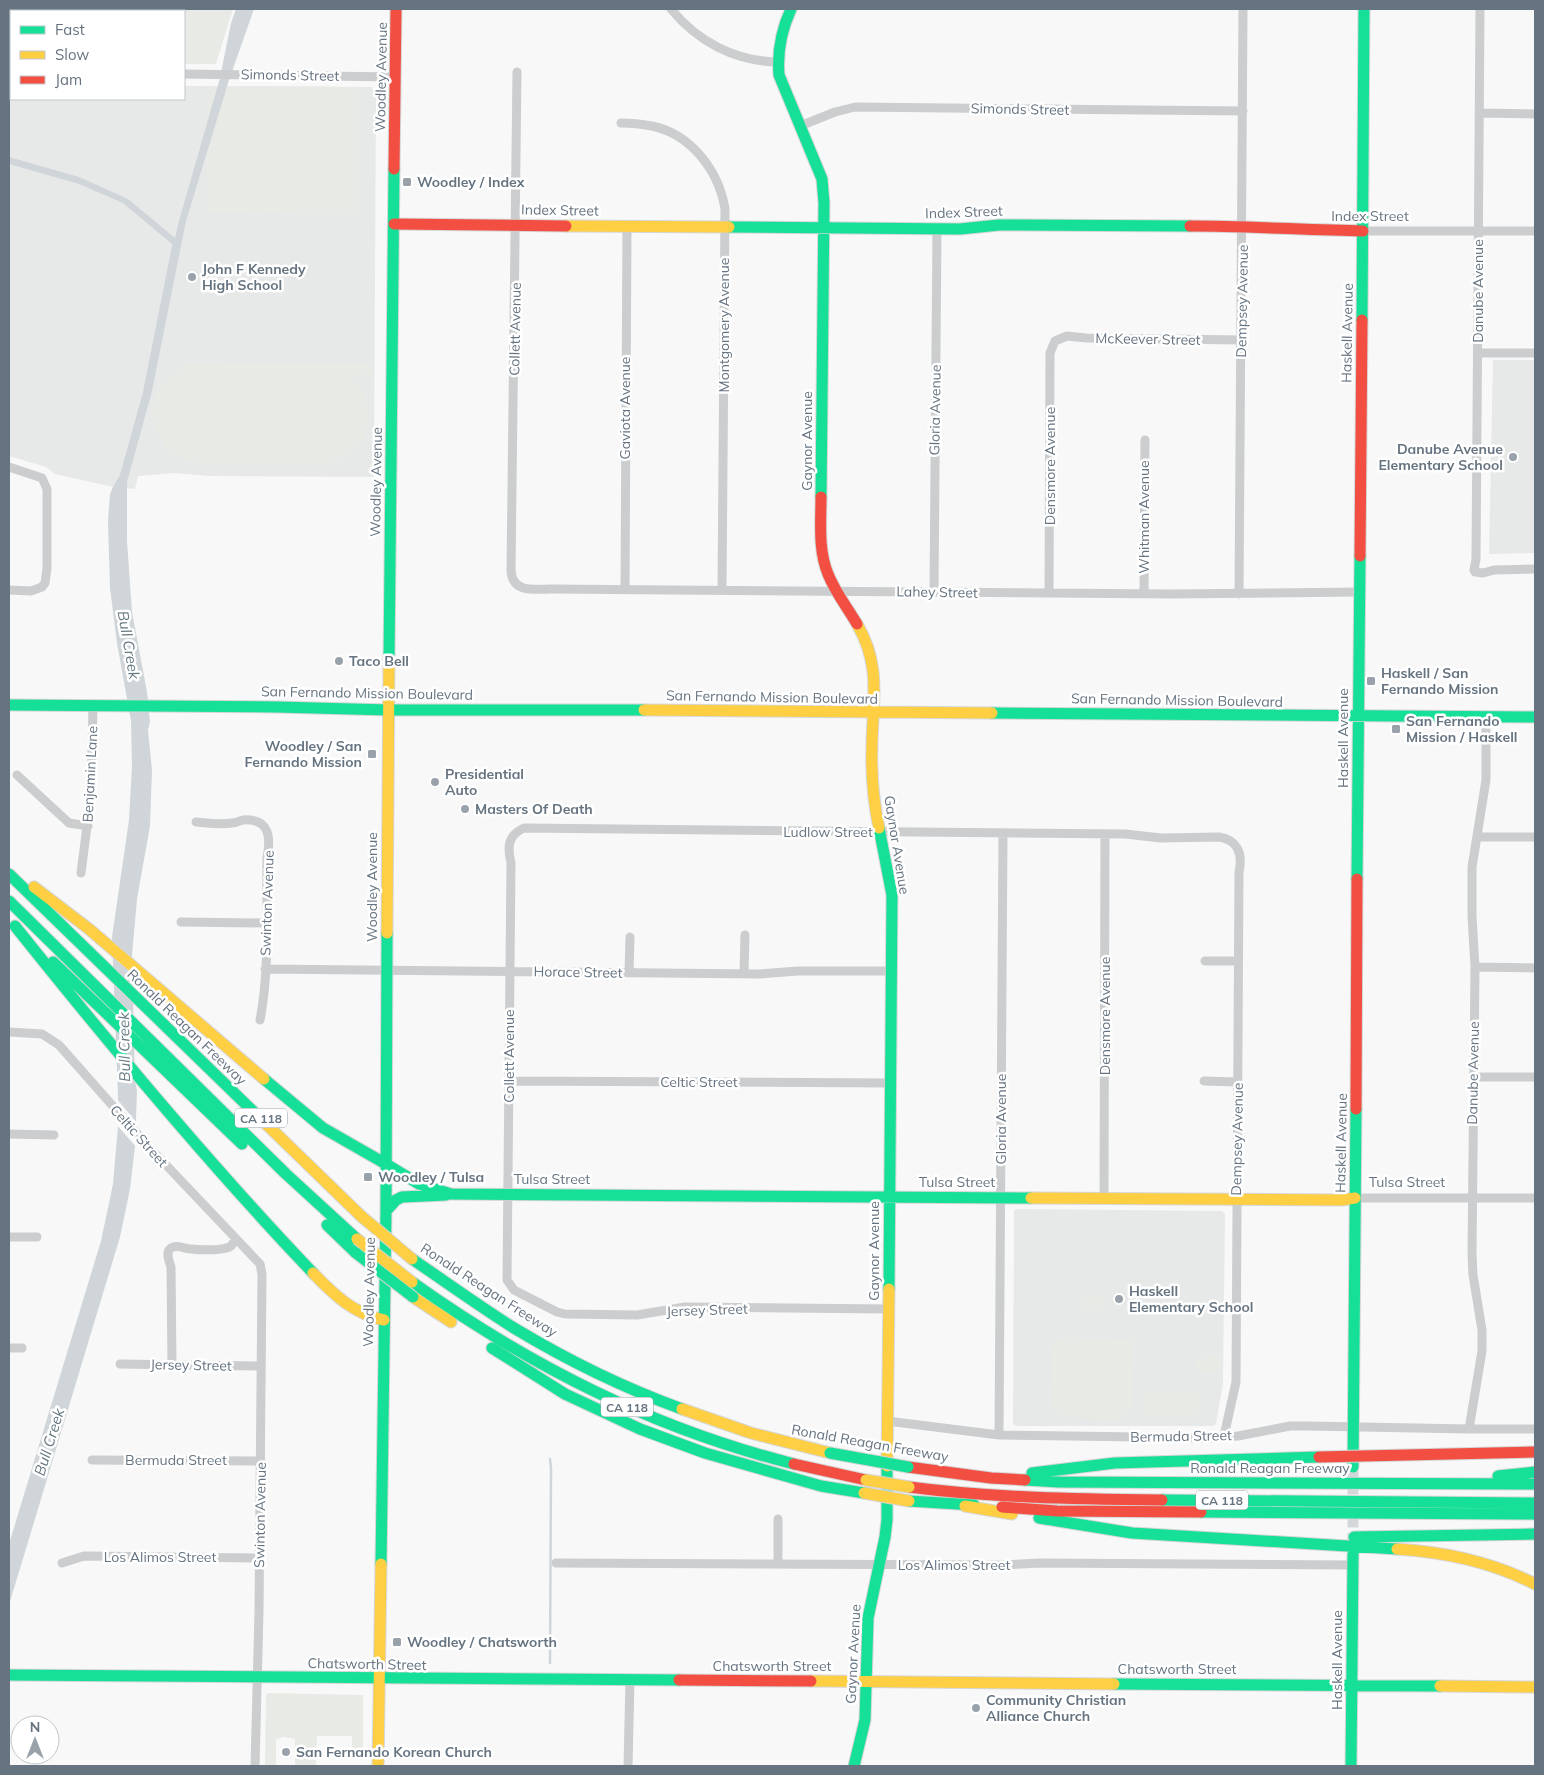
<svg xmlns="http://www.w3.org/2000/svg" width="1544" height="1775" viewBox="0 0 1544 1775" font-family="Mulish,sans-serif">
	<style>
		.built { fill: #e7e8e8 }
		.green { fill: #e7eae5 }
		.water { fill: #cfd5d8 }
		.pier { fill: #f8f8f8 }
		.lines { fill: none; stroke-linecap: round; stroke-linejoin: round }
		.stream { stroke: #cfd5d8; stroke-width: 2.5 }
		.secondary-tunnel { stroke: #d4d7da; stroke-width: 11; stroke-dasharray: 11 5.5; stroke-linecap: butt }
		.fast-casing { stroke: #d5d6d7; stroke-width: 13 }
		.slow-casing { stroke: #d5d6d7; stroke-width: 13 }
		.jam-casing { stroke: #d5d6d7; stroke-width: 13 }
		.street { stroke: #cbcdce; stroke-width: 9 }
		.fast { stroke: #16e098; stroke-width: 11 }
		.slow { stroke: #ffcf43; stroke-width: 11 }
		.jam { stroke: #f24e42; stroke-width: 11 }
		.fast-bridge-casing { stroke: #d4d5d5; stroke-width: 13; stroke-linecap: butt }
		.slow-bridge-casing { stroke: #d4d5d5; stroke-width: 13; stroke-linecap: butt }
		.jam-bridge-casing { stroke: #d4d5d5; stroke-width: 13; stroke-linecap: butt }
		.fast-bridge { stroke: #16e098; stroke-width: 11 }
		.slow-bridge { stroke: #ffcf43; stroke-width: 11 }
		.jam-bridge { stroke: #f24e42; stroke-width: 11 }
		.poi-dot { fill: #99a2ab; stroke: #fff; stroke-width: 2 }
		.labels { text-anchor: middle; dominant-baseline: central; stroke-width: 5; stroke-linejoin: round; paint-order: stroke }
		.shield { fill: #fff; stroke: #949ea7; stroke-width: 1 }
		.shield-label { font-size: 12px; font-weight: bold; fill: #667481 }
		.street-label { font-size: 14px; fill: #667481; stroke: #fff }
		.poi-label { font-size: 14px; font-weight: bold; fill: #667481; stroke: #fff; text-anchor: start }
		.water-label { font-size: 15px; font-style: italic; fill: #667982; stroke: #fff }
	</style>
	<rect width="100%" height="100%" fill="#f8f8f8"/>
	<path class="built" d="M9,85H11V99H184V86L371,87L376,92L374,477L209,476L174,473L138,476L135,489L108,486L55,474L46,467L9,456Z
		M1493,360H1535V553L1489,554Z
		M1019,1209L1222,1211L1225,1214L1223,1383L1216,1424L1213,1426H1017L1013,1424L1014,1214V1210Z"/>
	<path class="green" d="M9,9H233L216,64H184V11H11V63H9Z
		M208,86L358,87V215L206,212Z
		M194,363L372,364L371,375L350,376L363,390L369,413L365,435L349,454L327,465H208C141,461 132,382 194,363Z
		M1082,1296H1104V1310H1082Z
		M1067,1338L1133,1339L1132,1344L1130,1345L1133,1354L1132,1406L1127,1414L1119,1419L1067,1418H1063L1055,1413L1051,1402L1052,1351C1054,1343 1059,1339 1067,1338Z
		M1207,1355H1215V1358H1221V1371H1195L1196,1358H1207Z
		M1144,1390L1200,1391L1199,1418H1144Z
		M268,1693L363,1695V1754H352V1736H317L316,1765H295V1739L284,1737L276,1739V1766H265L266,1695Z"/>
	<path class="water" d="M236,9H254L229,80L186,221L152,391L127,482V541L132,612L147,692L150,722L148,730L152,770L150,826L137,899L132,955L135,1081L137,1091L135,1146L130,1189L120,1237L9,1605V1544L101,1241L113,1184L118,1126V1096L112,937L129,820L132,766L131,721L117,643L110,588L108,521L110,494L113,487L120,475L143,392L172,246V244L123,203L79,184L9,164V157L79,177L128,199L175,238L179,221L220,78L231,23Z"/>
	<path class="pier" d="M116,1098L138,1124L137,1148L115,1123Z"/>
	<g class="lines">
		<path class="stream" d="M550,1663L551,1468L550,1459"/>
		<path class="secondary-tunnel" d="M1353,1467V1545"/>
		<defs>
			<path id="fast" d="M791,9C781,31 777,51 779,75L822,179L824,203L821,497
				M729,227L960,229L999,225L1190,226
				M1362,320L1364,9
				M389,660L394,169
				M9,705L277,707L389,710H644
				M992,713L1535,717
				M879,828L892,895L889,1289
				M9,874L260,1118
				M1357,879L1360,556
				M9,901L286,1174L357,1239
				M15,926C110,1045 208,1163 313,1273
				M53,962L242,1144
				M264,1079L323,1128L386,1164
				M386,1164L419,1184L451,1194L1031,1198
				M386,1211L396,1200L402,1197L446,1195
				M327,1225L356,1253
				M412,1259C446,1282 479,1306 514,1328C567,1360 624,1388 682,1409
				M412,1282C530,1366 652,1428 794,1464
				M492,1348L565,1394L640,1429L705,1453L821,1486L864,1493
				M1353,1467L1356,1109
				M1032,1473L1115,1463L1319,1457
				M1498,1476L1535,1472
				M1025,1480L1059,1482L1535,1484
				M1162,1500L1535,1503
				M909,1501L974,1505
				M1201,1512L1535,1514
				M1039,1518L1132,1533L1397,1549
				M1354,1537L1535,1534
				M381,1564L386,1211L387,933
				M9,1675L679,1680
				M1114,1684L1440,1686
				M854,1766L865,1720L868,1618L885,1537L887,1520V1466
				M1351,1766L1353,1554"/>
			<path id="slow" d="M566,226L729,227
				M857,624C881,665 873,698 872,744C871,772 873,800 879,828
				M644,710L992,713
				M34,887L89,929L264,1079
				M387,933L389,660
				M260,1118L361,1216
				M1031,1198L1342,1200L1355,1198
				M313,1273C334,1295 354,1314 384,1320
				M413,1297L451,1322
				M682,1409L751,1433L830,1453
				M887,1466L889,1289
				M965,1506L1012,1514
				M1397,1549C1445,1552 1492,1562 1535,1584
				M811,1681L1114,1684
				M1440,1686L1535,1687
				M378,1766L381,1564"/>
			<path id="jam" d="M394,169L396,9
				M394,224L566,226
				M1190,226C1248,226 1305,230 1363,231
				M821,497C821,522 818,550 828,574C835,592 847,607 857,624
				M1360,556L1362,320
				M1356,1109L1357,879
				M794,1464L866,1480
				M908,1467L991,1478L1025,1480
				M909,1487C993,1498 1077,1499 1162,1500
				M1002,1507L1057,1511L1201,1512
				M679,1680L811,1681"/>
		</defs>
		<use href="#fast" class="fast-casing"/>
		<use href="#slow" class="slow-casing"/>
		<use href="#jam" class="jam-casing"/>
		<path class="street" d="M671,9C698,42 735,61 777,62
			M1480,9L1476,559L1474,570L1475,572L1483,573L1494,570L1535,569
			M517,72L511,570C512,594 535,589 552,589L1172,594L1359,592
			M9,74H11
			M184,74L396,77
			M1480,113L1535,114
			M621,123C631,123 641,124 652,126C691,134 719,171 725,209L722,590
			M800,126L835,112L855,107L1243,111
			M1363,231H1535
			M1478,353H1535
			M9,467L42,478L47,489V568L45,583L42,587L31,591L9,590
			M625,590L627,226
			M934,591L937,229
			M1049,593L1050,353L1055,341L1067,336L1086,338L1242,340
			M1144,594L1145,440
			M1239,594L1243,9
			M17,775L69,823L88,826
			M196,822C208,823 220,825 232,823C236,823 239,821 243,820C270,818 271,838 267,858C266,911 270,969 260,1020
			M1477,837H1535
			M81,873L91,795L93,706
			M181,922L265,923
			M1205,961H1238
			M1475,967L1535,968
			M265,969L760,974L798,971H891
			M629,973L630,937
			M744,973L745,935
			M9,1032L42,1034L59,1045L149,1147L260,1264L262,1274L259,1612L255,1766
			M1473,1077H1535
			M509,1081L890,1083
			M1204,1081L1237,1082
			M9,1134L54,1135
			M1355,1198H1535
			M1104,1199L1105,834
			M9,1237H37
			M888,1309L685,1307L637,1315L565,1314L557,1312L514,1290L507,1280L511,863C507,847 508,835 524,828L1125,834L1161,838L1219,837C1238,840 1243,854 1239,872L1236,1382L1224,1436
			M9,1348H22
			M120,1364L261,1366
			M172,1365L171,1267C169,1261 165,1252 171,1248C177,1244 185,1249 191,1249C200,1250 225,1251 231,1246C233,1244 234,1241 236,1239
			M887,1421L999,1435L1209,1438L1238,1436L1290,1426H1308L1469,1429H1535
			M1469,1429L1482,1351V1330L1473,1275L1472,1253L1475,967L1472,916V867L1486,780V717
			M999,1435L1003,833
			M92,1460L261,1461
			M778,1519V1564
			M62,1563L84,1556L260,1558
			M556,1563L1002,1565L1040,1563L1353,1565
			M628,1766L630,1680"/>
		<use href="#fast" class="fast"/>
		<use href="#slow" class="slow"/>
		<use href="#jam" class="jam"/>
		<defs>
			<path id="fast-bridge" d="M356,1253L413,1297
				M830,1453L908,1467"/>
			<path id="slow-bridge" d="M361,1216L412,1259
				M357,1239L412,1282
				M866,1480L909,1487
				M864,1493L909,1501"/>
			<path id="jam-bridge" d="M1319,1457L1535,1452"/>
		</defs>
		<use href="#fast-bridge" class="fast-bridge-casing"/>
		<use href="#slow-bridge" class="slow-bridge-casing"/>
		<use href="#jam-bridge" class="jam-bridge-casing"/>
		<use href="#fast-bridge" class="fast-bridge"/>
		<use href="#slow-bridge" class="slow-bridge"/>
		<use href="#jam-bridge" class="jam-bridge"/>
	</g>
	<g class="poi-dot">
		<rect x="402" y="177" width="10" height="10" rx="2.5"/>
		<circle cx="192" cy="277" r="5"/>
		<circle cx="1513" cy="457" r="5"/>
		<circle cx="339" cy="661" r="5"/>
		<rect x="1366" y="676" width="10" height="10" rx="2.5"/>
		<rect x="1391" y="724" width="10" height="10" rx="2.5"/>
		<rect x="367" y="749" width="10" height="10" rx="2.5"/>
		<circle cx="435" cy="782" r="5"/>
		<circle cx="465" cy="809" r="5"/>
		<rect x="363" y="1172" width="10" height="10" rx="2.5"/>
		<circle cx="1119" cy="1299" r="5"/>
		<rect x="392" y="1637" width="10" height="10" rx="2.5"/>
		<circle cx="976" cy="1708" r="5"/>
		<circle cx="286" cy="1752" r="5"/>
	</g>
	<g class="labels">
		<g class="shield">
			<rect x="235" y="1108.5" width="52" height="19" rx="4"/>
			<rect x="601" y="1397.5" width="52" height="19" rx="4"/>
			<rect x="1196" y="1490.5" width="52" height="19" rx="4"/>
		</g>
		<g class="shield-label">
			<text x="261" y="1118">CA 118</text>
			<text x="627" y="1407">CA 118</text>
			<text x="1222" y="1500">CA 118</text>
		</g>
		<g class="street-label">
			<text transform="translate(290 75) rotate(1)">Simonds Street</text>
			<text transform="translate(381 77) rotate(-89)">Woodley Avenue</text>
			<text transform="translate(1020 109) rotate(1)">Simonds Street</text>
			<text transform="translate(560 210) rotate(1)">Index Street</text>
			<text transform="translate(964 212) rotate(-2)">Index Street</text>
			<text x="1370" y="216">Index Street</text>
			<text transform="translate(1478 291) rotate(-90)">Danube Avenue</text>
			<text transform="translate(1242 301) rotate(-89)">Dempsey Avenue</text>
			<text transform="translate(724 325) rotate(-90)">Montgomery Avenue</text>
			<text transform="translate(515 329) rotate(-89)">Collett Avenue</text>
			<text transform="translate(1347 333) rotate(-89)">Haskell Avenue</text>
			<text transform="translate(1148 339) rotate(1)">McKeever Street</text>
			<text transform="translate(625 408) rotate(-90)">Gaviota Avenue</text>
			<text transform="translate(935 410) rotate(-89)">Gloria Avenue</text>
			<text transform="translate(807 441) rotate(-90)">Gaynor Avenue</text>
			<text transform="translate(1050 466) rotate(-90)">Densmore Avenue</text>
			<text transform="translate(376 482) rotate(-89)">Woodley Avenue</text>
			<text transform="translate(1144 517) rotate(-90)">Whitman Avenue</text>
			<text transform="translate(937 592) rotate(1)">Lahey Street</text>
			<text transform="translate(367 693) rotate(1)">San Fernando Mission Boulevard</text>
			<text transform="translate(772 697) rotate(1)">San Fernando Mission Boulevard</text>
			<text transform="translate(1177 700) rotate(1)">San Fernando Mission Boulevard</text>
			<text transform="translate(1343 738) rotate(-90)">Haskell Avenue</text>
			<text transform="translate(90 774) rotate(-87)">Benjamin Lane</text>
			<text x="828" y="832">Ludlow Street</text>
			<text transform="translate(897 845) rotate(81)">Gaynor Avenue</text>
			<text transform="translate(372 887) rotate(-90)">Woodley Avenue</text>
			<text transform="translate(267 903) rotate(-88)">Swinton Avenue</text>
			<text transform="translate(578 972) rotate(1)">Horace Street</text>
			<text transform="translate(1105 1016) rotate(-90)">Densmore Avenue</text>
			<text transform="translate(187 1027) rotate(44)">Ronald Reagan Freeway</text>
			<text transform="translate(509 1056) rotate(-90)">Collett Avenue</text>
			<text transform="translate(1473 1073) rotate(-89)">Danube Avenue</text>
			<text x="699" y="1082">Celtic Street</text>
			<text transform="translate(1001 1119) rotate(-90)">Gloria Avenue</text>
			<text transform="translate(139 1136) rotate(48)">Celtic Street</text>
			<text transform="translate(1237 1139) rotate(-89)">Dempsey Avenue</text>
			<text transform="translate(1341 1143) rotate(-89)">Haskell Avenue</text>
			<text x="552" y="1179">Tulsa Street</text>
			<text x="957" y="1182">Tulsa Street</text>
			<text x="1407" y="1182">Tulsa Street</text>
			<text transform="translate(874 1251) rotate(-90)">Gaynor Avenue</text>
			<text transform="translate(489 1290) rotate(33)">Ronald Reagan Freeway</text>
			<text transform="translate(369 1292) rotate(-89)">Woodley Avenue</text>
			<text transform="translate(707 1310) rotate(-2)">Jersey Street</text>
			<text transform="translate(191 1365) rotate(1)">Jersey Street</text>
			<text transform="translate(1181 1436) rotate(-1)">Bermuda Street</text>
			<text transform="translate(870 1443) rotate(10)">Ronald Reagan Freeway</text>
			<text x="176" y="1460">Bermuda Street</text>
			<text x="1270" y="1468">Ronald Reagan Freeway</text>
			<text transform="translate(260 1515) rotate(-89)">Swinton Avenue</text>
			<text x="160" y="1557">Los Alimos Street</text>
			<text x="954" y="1565">Los Alimos Street</text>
			<text transform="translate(853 1654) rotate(-87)">Gaynor Avenue</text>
			<text transform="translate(1337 1660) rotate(-90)">Haskell Avenue</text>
			<text transform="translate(367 1664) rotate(1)">Chatsworth Street</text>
			<text x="772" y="1666">Chatsworth Street</text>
			<text x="1177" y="1669">Chatsworth Street</text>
		</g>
		<g class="poi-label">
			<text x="417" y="182">Woodley / Index</text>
			<text x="202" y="269">John F Kennedy<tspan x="202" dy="16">High School</tspan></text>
			<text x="1503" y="449" text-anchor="end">Danube Avenue<tspan x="1503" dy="16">Elementary School</tspan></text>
			<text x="349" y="661">Taco Bell</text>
			<text x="1381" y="673">Haskell / San<tspan x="1381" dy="16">Fernando Mission</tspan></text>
			<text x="1406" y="721">San Fernando<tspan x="1406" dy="16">Mission / Haskell</tspan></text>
			<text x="362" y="746" text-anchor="end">Woodley / San<tspan x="362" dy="16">Fernando Mission</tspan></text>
			<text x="445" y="774">Presidential<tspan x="445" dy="16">Auto</tspan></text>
			<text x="475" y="809">Masters Of Death</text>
			<text x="378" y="1177">Woodley / Tulsa</text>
			<text x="1129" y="1291">Haskell<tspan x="1129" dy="16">Elementary School</tspan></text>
			<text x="407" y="1642">Woodley / Chatsworth</text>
			<text x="986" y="1700">Community Christian<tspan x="986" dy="16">Alliance Church</tspan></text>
			<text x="296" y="1752">San Fernando Korean Church</text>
		</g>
		<g class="water-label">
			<text transform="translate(129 645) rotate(80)">Bull Creek</text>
			<text transform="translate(124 1047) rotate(-91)">Bull Creek</text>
			<text transform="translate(49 1442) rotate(-73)">Bull Creek</text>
		</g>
	</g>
	<rect width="1544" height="1775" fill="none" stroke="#667481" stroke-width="20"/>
	<rect x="10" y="10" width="175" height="90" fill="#ffffff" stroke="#c2c7cd"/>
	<rect x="20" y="26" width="25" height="8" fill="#16e098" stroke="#c2c7cd"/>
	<text x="55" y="35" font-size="15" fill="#667481">Fast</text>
	<rect x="20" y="51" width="25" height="8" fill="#ffcf43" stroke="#c2c7cd"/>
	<text x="55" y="60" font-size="15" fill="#667481">Slow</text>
	<rect x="20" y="76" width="25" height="8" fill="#f24e42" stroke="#c2c7cd"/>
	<text x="55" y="85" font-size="15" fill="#667481">Jam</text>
	<g transform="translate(35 1740)"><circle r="24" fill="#ffffff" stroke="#c2c7cd"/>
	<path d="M0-4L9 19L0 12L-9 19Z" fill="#99a2ab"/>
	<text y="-8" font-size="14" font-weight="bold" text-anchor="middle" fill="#667481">N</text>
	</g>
</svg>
